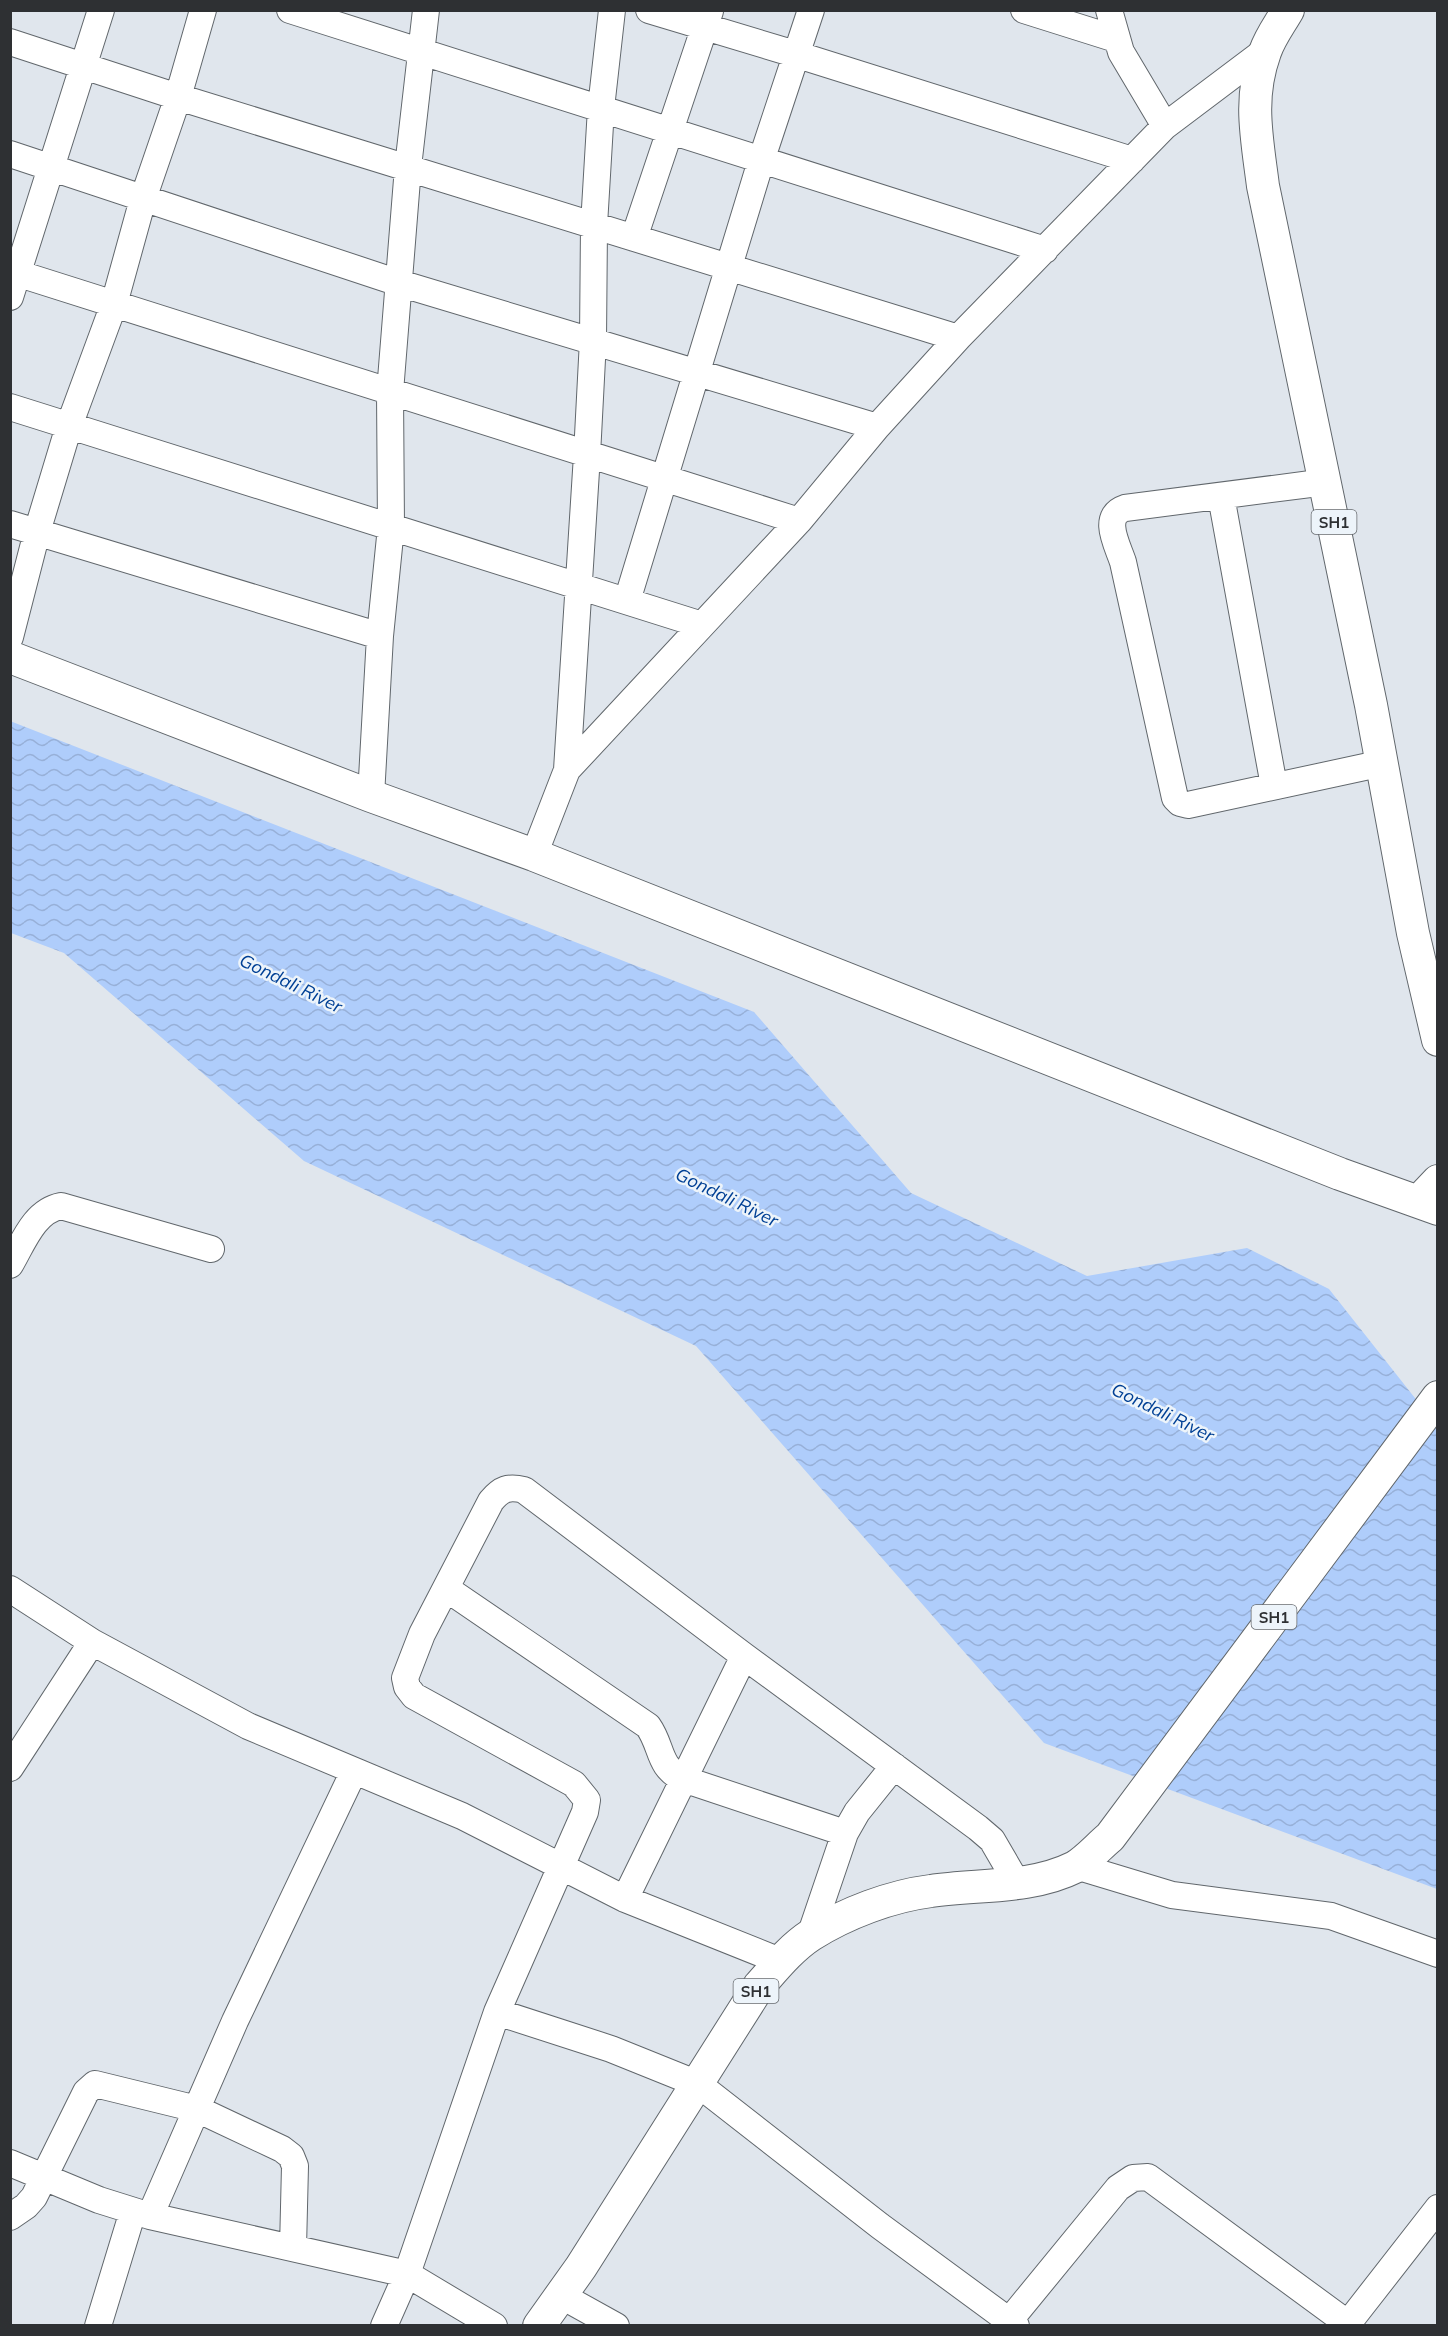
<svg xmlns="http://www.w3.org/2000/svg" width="1448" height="2336" viewBox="0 0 1448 2336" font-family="Mulish,sans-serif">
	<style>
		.water { fill: url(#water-waves) }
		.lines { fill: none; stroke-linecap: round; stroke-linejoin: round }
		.minor-casing { stroke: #61676c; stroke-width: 28 }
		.major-casing { stroke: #61676c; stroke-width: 34 }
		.minor { stroke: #fff; stroke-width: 26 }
		.major { stroke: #fff; stroke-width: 32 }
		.labels { text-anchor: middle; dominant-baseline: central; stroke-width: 5; stroke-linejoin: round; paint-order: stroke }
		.shield { fill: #edf4fa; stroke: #676b6f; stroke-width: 1.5 }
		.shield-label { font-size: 15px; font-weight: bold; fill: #2e3033 }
		.water-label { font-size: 18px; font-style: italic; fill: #004095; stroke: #edf4fa }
	</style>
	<defs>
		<pattern id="water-waves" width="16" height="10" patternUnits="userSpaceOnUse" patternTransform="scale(1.5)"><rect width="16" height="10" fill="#afcdfb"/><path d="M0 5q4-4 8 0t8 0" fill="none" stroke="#97b0d8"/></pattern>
	</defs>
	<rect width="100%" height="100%" fill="#e0e6ed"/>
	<path class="water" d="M10,721L754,1012L911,1193L1087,1276L1247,1248L1329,1289L1437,1426V1889L1044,1743L696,1346L304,1161L64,953L11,933Z"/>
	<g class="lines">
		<defs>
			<path id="minor" d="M290,10L1045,250
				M649,10L795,54L1132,160
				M1024,10L1116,39
				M1109,10L1121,52L1165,126
				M10,42L178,97L958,338
				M10,154L399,283L877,427
				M634,238L710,11
				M10,271L799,521
				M10,297L101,10
				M10,407L702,625
				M1326,482L1125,508C1101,516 1117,544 1123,562L1175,798L1180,803L1188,805L1383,763
				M1221,496L1274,786
				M10,524L380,636
				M627,601L761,161L811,10
				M10,637L37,532L69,426L114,304L143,199L178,97L203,10
				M567,770L587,455L593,340L594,225L601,108L612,10
				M371,796L380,636L391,527L390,392L408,167L426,10
				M534,855L567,770L799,521L877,427L958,338L1165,126L1266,50
				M10,1265C23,1243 34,1211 61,1206L211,1249
				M10,1589L92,1642L248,1726L462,1816L625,1899L780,1961
				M447,1589L648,1726C663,1747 657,1766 683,1779L845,1833
				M10,1768L92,1642
				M1076,1866L1172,1895L1331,1916L1438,1954
				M625,1899L744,1656
				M810,1936L845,1833L857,1812L894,1766
				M497,2012L611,2049L698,2084L880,2226L1016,2326
				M10,2163L99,2200L150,2216L235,2021L354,1771
				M150,2216L407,2274L494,2326
				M10,2217L26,2206L34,2197L86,2092L95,2084L197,2109L282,2149L291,2156L295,2166L293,2248
				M560,2295L616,2326
				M98,2326L133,2211
				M384,2326L407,2274L497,2012L585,1812L587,1800L574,1784L414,1696L407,1687L405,1678L422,1634L491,1501C501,1489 508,1486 524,1490L744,1656L978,1828L992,1840L1017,1883
				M1005,2326L1118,2188L1133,2178L1148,2177L1351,2326
				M1346,2326L1438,2208"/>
			<path id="major" d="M1288,10C1280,24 1270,37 1265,52C1248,99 1257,138 1263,186L1371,705L1413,933L1438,1040
				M10,657L371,796L534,855L1340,1174L1438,1209
				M1419,1201L1438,1181
				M539,2326L581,2267L759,1986C775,1968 791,1948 811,1935C846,1913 891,1896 931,1891C978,1884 1031,1889 1075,1867C1087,1860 1099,1846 1110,1837L1438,1397"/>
		</defs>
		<use href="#minor" class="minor-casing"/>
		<use href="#major" class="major-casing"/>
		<use href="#minor" class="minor"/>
		<use href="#major" class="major"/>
	</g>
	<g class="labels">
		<g class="shield">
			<rect x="1311.5" y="510" width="45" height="24" rx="4.5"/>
			<rect x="1251.5" y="1605" width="45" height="24" rx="4.5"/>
			<rect x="733.5" y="1979" width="45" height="24" rx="4.5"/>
		</g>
		<g class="shield-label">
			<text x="1334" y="522">SH1</text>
			<text x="1274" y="1617">SH1</text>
			<text x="756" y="1991">SH1</text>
		</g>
		<g class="water-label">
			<text transform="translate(291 983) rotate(26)">Gondali River</text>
			<text transform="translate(727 1197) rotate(26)">Gondali River</text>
			<text transform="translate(1163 1412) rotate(26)">Gondali River</text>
		</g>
	</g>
	<rect width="1448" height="2336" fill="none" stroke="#2e3033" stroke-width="24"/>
</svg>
